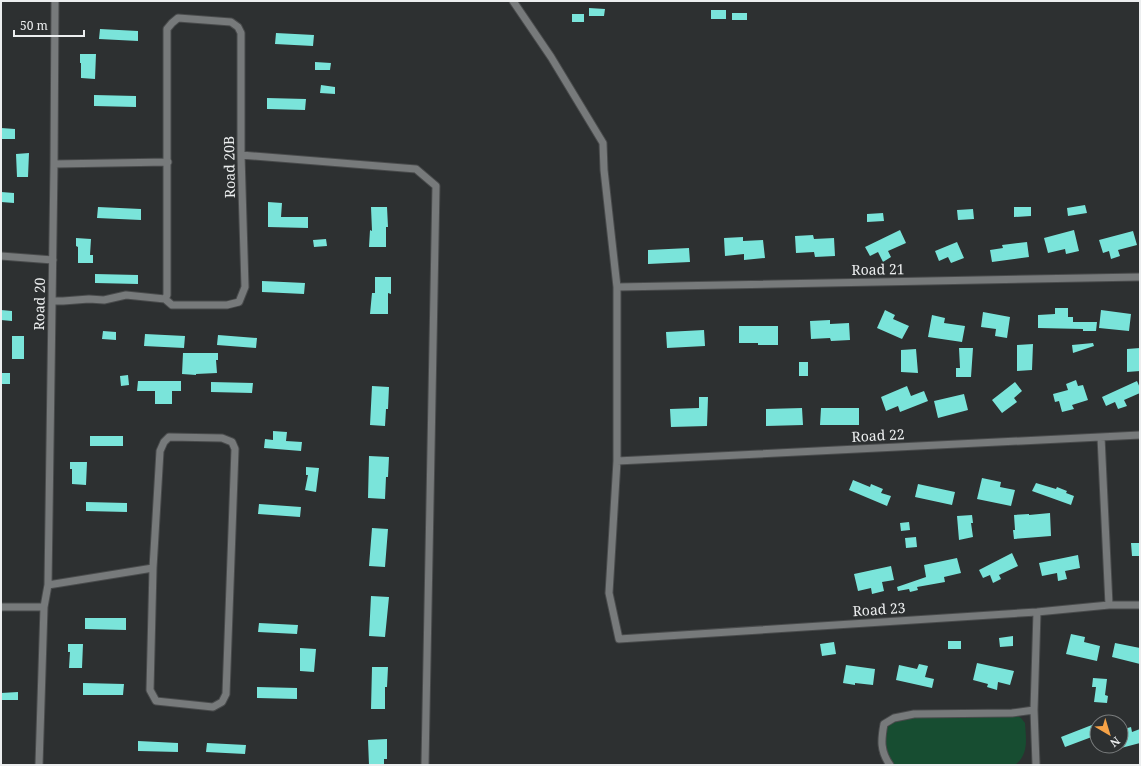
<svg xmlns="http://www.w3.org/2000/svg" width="1141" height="766" viewBox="0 0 1141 766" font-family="'Noto Serif',serif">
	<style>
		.green { fill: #174d31 }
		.building { fill: #7ae4da }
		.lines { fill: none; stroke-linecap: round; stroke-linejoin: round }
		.minor-casing { stroke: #494b4c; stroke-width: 9 }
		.minor { stroke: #777a7b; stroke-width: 7 }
		.labels { text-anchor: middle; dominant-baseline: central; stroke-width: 4; stroke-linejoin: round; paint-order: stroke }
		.street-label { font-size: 14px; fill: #eceeef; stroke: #2d3031 }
	</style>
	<rect width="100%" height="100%" fill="#2d3031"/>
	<path class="green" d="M1012,713L1021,718L1025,723C1026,739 1029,754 1015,765H890L884,756V724L894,718Z"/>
	<path class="building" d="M589,8L605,9L604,16H589Z
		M711,10H726V19H711Z
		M732,13H747V20H732Z
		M572,14H584V22H572Z
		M100,29L138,31V41L99,39Z
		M276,33L314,35L313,46L275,44Z
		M80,54H96L95,79L81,78V63H80Z
		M315,62L331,63L330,70H315Z
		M321,85L335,87V94L320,93Z
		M94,95L136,96V107L94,106Z
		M267,98L306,99L305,110L267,109Z
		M1,128L15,129V139H1Z
		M29,153L28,177H17L16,154Z
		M1,192L14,193V203L1,202Z
		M268,202L282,203L281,217H308V228L268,227Z
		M1085,205L1087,213L1068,216L1067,208Z
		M98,207L141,209V220L97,218Z
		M371,207H387L388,227H386V247H369L370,230L372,231Z
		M1014,207H1031V216L1014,217Z
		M973,209L974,219L958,220L957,210Z
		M883,213L884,221L867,222V214Z
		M900,230L906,243L888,251L891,257L883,262L878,252L870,256L865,247Z
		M1074,230L1079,251L1066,254L1065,249L1048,253L1044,238Z
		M1133,231L1137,245L1118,250L1120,256L1111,259L1109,251L1103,253L1099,240Z
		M813,235L814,239L834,238L835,256L815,257L814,252L796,253L795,236Z
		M743,237V241L763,240L765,258L744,260V254L725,256L724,238Z
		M76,238L91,239L90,255H93V263H78V247L76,246Z
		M326,239L327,246L314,247L313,240Z
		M957,242L964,258L951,263L948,257L939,261L935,251Z
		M1027,242L1029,257L992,262L990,250L1003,248L1002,245Z
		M689,248L690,262L648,264V250Z
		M95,274L138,275V284L95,283Z
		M375,277H391V294L388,293V314H370L372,293H375Z
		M262,281L305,283L304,294L262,292Z
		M1055,308H1068V317H1073V322H1097L1096,331H1083V329L1038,328V315L1055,314Z
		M1,310L12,311V321L1,320Z
		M885,310L895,315L893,319L909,326L902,339L877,328Z
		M1101,310L1131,314L1129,331L1099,328Z
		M983,312L1010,317L1007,338L995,336L996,329L981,327Z
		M932,315L945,318L944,323L965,326L962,342L928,337Z
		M830,320V324L849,323L850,340L831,341L830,338L811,339L810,321Z
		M739,326H778V345H758V343H739Z
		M704,330L705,346L667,348L666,332Z
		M103,331L116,332V340L102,339Z
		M145,334L185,336L184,348L144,346Z
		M218,335L257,338L256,348L217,345Z
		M12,336H24V359H12Z
		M1093,343L1094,346L1073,353L1072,345Z
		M1033,344L1032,370L1017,371V345Z
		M959,348H973L971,377H956V368H960Z
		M1140,348V371L1127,372V349Z
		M916,349L918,373L901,372V350Z
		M183,353H218V360H216L217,373L196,374V375L182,374Z
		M799,362H808V376H799Z
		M1,373H10V384H1Z
		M128,375L129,385L121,386L120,376Z
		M1076,380L1078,386L1083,385L1088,400L1072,405L1074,409L1062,412L1059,401L1055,402L1053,394L1068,390L1066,384Z
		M138,381H181V391H172V404H155V391H137Z
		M1137,381L1140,388V393L1124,400L1127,406L1118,409L1115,402L1106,406L1102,397Z
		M211,382L253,383L252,393L211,392Z
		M1015,382L1022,391L1014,398L1017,402L1002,413L992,400Z
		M372,386L389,387L388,409H386L385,426L370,425Z
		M907,386L911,396L924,391L928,401L900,412L898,406L886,411L881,397Z
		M964,394L968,410L938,418L934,401Z
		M699,397H708L707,426L671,427L670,409L699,408Z
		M802,408L803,425L766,426V409Z
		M821,408H859V425H820Z
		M273,431L287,432L286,441L302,442L301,451L264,448L265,439L273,440Z
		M90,436H123V446H90Z
		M369,456L389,457L388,477H386L385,499L368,498Z
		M70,462H87L86,485L72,484V469H70Z
		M306,467L319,468L316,492L305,490L308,475H306Z
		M982,478L1001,482L1000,487L1015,490L1011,506L977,499Z
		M853,480L870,487L871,484L883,489L881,493L891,496L887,506L849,490Z
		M1036,483L1056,489L1057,487L1067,491L1066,493L1074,496L1071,505L1032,491Z
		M918,484L955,492L952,505L915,497Z
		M86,502L127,503V512L86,511Z
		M259,504L301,507L300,517L258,514Z
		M1050,513L1051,536L1014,539L1013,530H1015L1014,515L1029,514V515Z
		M972,515L973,523H971L973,537L959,540L957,516Z
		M909,522L910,530L901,531L900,523Z
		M372,528L388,529L385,567L369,566Z
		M916,537L917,547L906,548L905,538Z
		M1131,543H1140V556H1132Z
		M1012,553L1018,566L999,575L1001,579L993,583L990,575L983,578L979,570Z
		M1078,555L1080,568L1065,571L1067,579L1058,581L1057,573L1042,576L1039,563Z
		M957,558L961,573L944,577L945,582L917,587L918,590L910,592L909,589L898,591L897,587L926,577L924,565Z
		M891,566L894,580L882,582L884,591L872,594L871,588L858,591L854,574Z
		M371,596L389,597L385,637L369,636Z
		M85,618H126V630L85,629Z
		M259,623L298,625L297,634L258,632Z
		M1071,634L1085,637L1084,642L1100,646L1097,661L1066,654Z
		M1013,636V646L1000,647L999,638Z
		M948,641H961V649H948Z
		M834,642L836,654L822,656L820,644Z
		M1115,643L1140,648V664L1112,657Z
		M68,644H83L82,668H69L70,652H68Z
		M300,648L316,649L314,672L300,671Z
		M977,663L1014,671L1010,685L998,682L997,690L987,687L988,684L973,680Z
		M919,664L928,666L925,677L934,679L932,688L896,680L899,665L917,669Z
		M846,665L875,669L873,685L855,683V685L843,683Z
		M372,667H388L387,687H385V709H371Z
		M1093,678L1107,679L1105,695L1108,696L1107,703L1094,702L1096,687H1092Z
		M83,683L124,684L123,695H83Z
		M257,687L297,688V699L257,698Z
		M18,692V700H1V693Z
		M1097,723V735L1065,747L1061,737Z
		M1131,727L1132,732L1140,729V743L1121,748V730Z
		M387,739V759H384V765H369L368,740Z
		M138,741L178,743V752L138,751Z
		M207,743L246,745L245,754L206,752Z"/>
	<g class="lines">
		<defs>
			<path id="minor" d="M513,1L551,57L603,143L604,170L617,287V461L609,593L619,639L1037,612L1109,605H1140
				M178,18L231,22L238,27L241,33V155L245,287L239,302L227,305H172L165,299L167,295V29L172,23Z
				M241,155L416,169L436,186L425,765
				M54,164L168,162
				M1,256L53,260
				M617,287L1140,277
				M52,301H63L89,299L104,300L126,295L165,299
				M169,437L222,438L232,442L235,449L226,694L222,702L213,707L156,701L150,690L153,568L160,451L164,442Z
				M1101,437L1109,605
				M617,461L1140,435
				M48,585L153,568
				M1,607H44
				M1036,764L1034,710L1037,612
				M39,765L44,607L48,585L54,164L55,1
				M890,765C880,751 881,740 884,724L894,718L914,714L1012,713L1034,710"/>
		</defs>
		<use href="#minor" class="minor-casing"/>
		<use href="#minor" class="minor"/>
	</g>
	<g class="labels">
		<g class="street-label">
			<text transform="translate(229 167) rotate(-91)">Road 20B</text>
			<text transform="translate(878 269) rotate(-1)">Road 21</text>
			<text transform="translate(39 304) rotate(-89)">Road 20</text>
			<text transform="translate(878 435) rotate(-3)">Road 22</text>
			<text transform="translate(879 609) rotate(-4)">Road 23</text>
		</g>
	</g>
	<rect width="1141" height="766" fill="none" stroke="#eceeef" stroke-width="4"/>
	<g transform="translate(1109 734) rotate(142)"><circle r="19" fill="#2d3031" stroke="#797c7d"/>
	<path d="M0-3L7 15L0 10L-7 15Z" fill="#f6a247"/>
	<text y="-6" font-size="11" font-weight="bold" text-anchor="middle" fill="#eceeef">N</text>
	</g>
	<path d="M14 30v6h70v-6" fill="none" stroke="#eceeef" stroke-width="2"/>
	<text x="20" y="30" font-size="12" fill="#eceeef" stroke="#2d3031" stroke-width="3" paint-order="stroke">50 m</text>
</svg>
